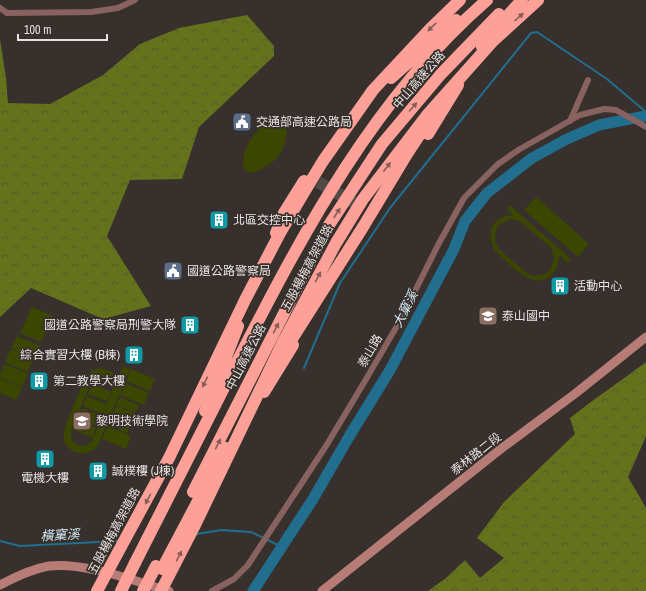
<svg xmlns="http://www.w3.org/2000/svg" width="646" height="591" viewBox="0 0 646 591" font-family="'Archivo Narrow','Noto Sans TC',sans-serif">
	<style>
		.grass { fill: #3b4601; fill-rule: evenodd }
		.forest { fill: url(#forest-crowns) }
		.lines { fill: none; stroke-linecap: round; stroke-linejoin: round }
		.stream { stroke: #216e8f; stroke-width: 2 }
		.river { stroke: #216e8f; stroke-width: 11 }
		.highway-tunnel { stroke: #514b47; stroke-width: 12; stroke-dasharray: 12 6; stroke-linecap: butt }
		.street { stroke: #88625e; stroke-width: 6 }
		.secondary { stroke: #b77c76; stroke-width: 9 }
		.highway { stroke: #fda198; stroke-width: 12 }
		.highway-bridge { stroke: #fda198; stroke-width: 12 }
		.oneway { fill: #865d57 }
		.labels { text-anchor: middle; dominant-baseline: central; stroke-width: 3.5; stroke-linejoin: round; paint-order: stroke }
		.street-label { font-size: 12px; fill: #e7e3e0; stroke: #37302c }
		.poi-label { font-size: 12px; fill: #e7e3e0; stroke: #37302c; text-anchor: start }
		.water-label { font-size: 13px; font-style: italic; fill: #d0e6f2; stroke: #37302c }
	</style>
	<defs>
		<pattern id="forest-crowns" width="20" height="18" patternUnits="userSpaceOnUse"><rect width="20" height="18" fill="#64731b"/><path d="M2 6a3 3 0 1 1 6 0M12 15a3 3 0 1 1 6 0" fill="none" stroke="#545c2f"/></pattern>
	</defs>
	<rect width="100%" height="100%" fill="#37302c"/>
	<path class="grass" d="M276,115H281L286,119C288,132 286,151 275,160C272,163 268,165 264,167C258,172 252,175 244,170C238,148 259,127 276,115Z
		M536,197L589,244L578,257L524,210Z
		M510,205L571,259L568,263L559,255C559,263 557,272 549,277C530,290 509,263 495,251C486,234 491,216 513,215L507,209ZM511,219L521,222L551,248L554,256V261L550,270L545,274L534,276L528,274L499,249L495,241L496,230L500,224Z
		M32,307L53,316L47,329L26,320Z
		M26,320L47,330L41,342L20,333Z
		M17,336L40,346L34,359L11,348Z
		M11,349L34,359L27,372L5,362Z
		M5,364L28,374L22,387L0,377V374Z
		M123,366L130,369L98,445C93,451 87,454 79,453C71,452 64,445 64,437C63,426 71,414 74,405C78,396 81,384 87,376C96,364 110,368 118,378ZM101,376C109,377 113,383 112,391L92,441L85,446L77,445L71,439V431L91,382L94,378Z
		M131,369L155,379L150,391L126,381Z
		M0,378L22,388L16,400L0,393Z
		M125,383L149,393L144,405L120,395Z
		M92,384L111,392L107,401L88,394Z
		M87,396L106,404L102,414L83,406Z
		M120,397L139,405L135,413L116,405Z
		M116,406L135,414L132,423L112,414Z
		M82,408L101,416L97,426L78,418Z
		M112,416L131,424L127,433L108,424Z
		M77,420L96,428L92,437L73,430Z
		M108,426L131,436L126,449L102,439Z"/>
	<path class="forest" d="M247,15L274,46V56L199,127L182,179L130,180L107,236L151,306L103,319L31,288L0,317V39L6,78L8,103L50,104L103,75L140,44L179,28Z
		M646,362V436L628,477L646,508V591H428L446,578L465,560L480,578L504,558L477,538L504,502L575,434L570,418C595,398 621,381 646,362Z"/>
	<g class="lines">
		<path class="stream" d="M304,368L340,283L390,208L531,33L537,32L607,79L646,112
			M197,534L221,530L251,532L282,547
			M0,541L20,546L118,541"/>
		<path class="river" d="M253,591L313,499L350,435L390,370L454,249L465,221L487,193L532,158L567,139L599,125L646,116"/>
		<path class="highway-tunnel" d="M318,182L356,204"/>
		<path class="street" d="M0,8L7,13L91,12L118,8L135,0
			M570,121L588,80
			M212,591L234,579L248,565L326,446L365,381L401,319L438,245L464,198L498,164L520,149L580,115L604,109L616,110L646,127"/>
		<path class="secondary" d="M0,585C15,577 32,569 49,566C86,562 133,581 169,591
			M322,591L502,448L576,393L646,337"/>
		<path class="highway" d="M482,47L499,25L522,0
			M391,78L456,20
			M428,134L458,85
			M276,233L284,213L304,181
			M285,350L363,227L407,154L428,122
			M264,392L293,345
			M205,411L238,326
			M193,492L329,225L382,144L441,74L499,14
			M135,563C169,496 203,429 237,362C304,231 374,98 487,0
			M162,569L226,448"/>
		<path class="highway-bridge" d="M97,591L169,458L245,300L280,233L303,194L323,161L373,90L430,29L460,0
			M121,591L135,563
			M143,591L156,566
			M161,591L195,525L283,342L336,243L363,199L428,114L493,41L538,0"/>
	</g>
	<defs><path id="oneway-solid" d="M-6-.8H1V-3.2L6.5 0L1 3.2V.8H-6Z"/></defs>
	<g class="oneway">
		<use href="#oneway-solid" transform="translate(519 17) rotate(-42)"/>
		<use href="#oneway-solid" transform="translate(432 27) rotate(136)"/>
		<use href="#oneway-solid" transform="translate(413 107) rotate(-50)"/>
		<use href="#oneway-solid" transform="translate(387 167) rotate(-53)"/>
		<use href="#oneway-solid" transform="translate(337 213) rotate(-57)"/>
		<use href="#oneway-solid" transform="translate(318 277) rotate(-62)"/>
		<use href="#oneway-solid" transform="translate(276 328) rotate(-63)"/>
		<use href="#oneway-solid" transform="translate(205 382) rotate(116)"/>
		<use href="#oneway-solid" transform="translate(218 444) rotate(-63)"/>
		<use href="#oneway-solid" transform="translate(148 499) rotate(118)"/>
		<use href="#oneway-solid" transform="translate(179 556) rotate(-63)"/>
	</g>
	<defs>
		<symbol id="civic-square" viewBox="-11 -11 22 22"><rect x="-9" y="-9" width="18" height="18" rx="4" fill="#5c6f8a" stroke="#37302c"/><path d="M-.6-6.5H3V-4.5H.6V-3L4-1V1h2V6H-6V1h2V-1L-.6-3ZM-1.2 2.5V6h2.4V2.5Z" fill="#fff"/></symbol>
		<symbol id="building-square" viewBox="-11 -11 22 22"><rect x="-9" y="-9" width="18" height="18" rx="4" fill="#0f9aa8" stroke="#37302c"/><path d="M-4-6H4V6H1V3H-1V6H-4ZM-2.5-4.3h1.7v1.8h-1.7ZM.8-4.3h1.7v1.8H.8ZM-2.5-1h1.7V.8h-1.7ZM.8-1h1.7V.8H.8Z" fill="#fff"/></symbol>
		<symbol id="school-square" viewBox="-11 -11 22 22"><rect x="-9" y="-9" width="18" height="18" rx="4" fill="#8d6e63" stroke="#37302c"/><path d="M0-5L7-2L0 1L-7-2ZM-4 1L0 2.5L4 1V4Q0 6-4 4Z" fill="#fff"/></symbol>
		<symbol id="university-square" viewBox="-11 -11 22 22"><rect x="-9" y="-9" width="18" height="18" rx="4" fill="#8d6e63" stroke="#37302c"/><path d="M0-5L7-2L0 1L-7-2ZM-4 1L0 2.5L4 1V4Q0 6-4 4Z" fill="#fff"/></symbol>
	</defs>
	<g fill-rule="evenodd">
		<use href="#civic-square" x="231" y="111" width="22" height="22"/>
		<use href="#building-square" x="208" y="209" width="22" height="22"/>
		<use href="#civic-square" x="162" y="260" width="22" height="22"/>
		<use href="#building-square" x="549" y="275" width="22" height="22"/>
		<use href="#school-square" x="477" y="305" width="22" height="22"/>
		<use href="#building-square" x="179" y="314" width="22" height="22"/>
		<use href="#building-square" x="123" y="344" width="22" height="22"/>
		<use href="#building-square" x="28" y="370" width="22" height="22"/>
		<use href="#university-square" x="71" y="410" width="22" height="22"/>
		<use href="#building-square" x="34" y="448" width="22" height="22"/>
		<use href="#building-square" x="87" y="460" width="22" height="22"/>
	</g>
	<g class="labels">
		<g class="street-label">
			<text transform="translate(419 80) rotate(-49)">中山高速公路</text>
			<text transform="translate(307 268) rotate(-62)">五股楊梅高架道路</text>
			<text transform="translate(370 351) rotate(-60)">泰山路</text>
			<text transform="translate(246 357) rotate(-63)">中山高速公路</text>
			<text transform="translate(476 454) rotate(-38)">泰林路二段</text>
			<text transform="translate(114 531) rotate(-62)">五股楊梅高架道路</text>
		</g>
		<g class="poi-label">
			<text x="256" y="122">交通部高速公路局</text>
			<text x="233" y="220">北區交控中心</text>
			<text x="187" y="271">國道公路警察局</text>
			<text x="574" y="286">活動中心</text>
			<text x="502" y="316">泰山國中</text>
			<text x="176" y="325" text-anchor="end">國道公路警察局刑警大隊</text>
			<text x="120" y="355" text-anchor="end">綜合實習大樓 (B棟)</text>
			<text x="53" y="381">第二教學大樓</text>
			<text x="96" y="421">黎明技術學院</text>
			<text x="112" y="471">誠樸樓 (J棟)</text>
			<text x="45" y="478" text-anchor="middle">電機大樓</text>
		</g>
		<g class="water-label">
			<text transform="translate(405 309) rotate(-63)">大窠溪</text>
			<text transform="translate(60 535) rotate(-3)">橫窠溪</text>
		</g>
	</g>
	<path d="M18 34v6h89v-6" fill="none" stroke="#e7e3e0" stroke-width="2"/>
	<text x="24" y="34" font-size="12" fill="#e7e3e0" stroke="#37302c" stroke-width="3" paint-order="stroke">100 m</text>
</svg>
